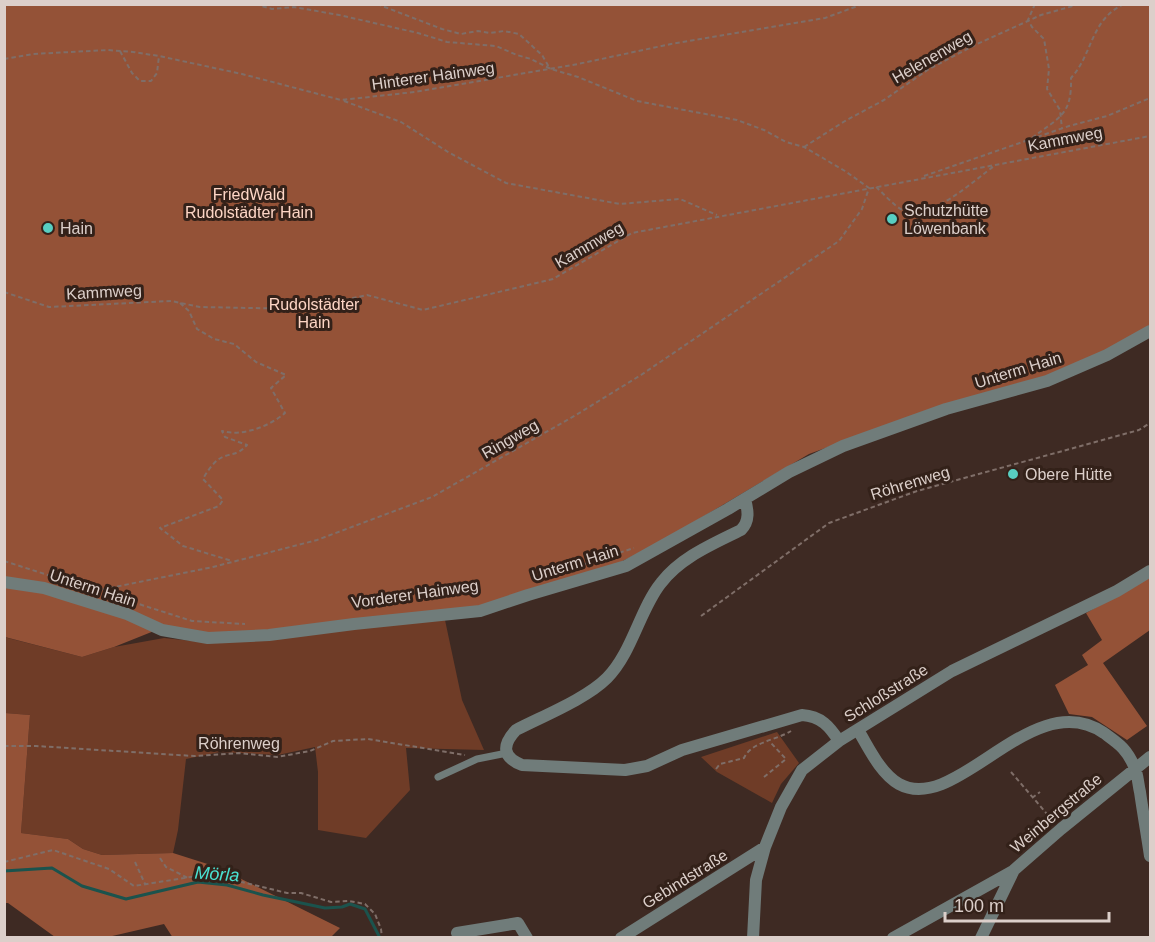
<svg xmlns="http://www.w3.org/2000/svg" width="1155" height="942" viewBox="0 0 1155 942" font-family="Helvetica,sans-serif">
	<style>
		.green { fill: #6f3c27 }
		.forest { fill: #945237 }
		.lines { fill: none; stroke-linecap: round; stroke-linejoin: round }
		.stream { stroke: #1b534d; stroke-width: 3 }
		.path { stroke: #7f6e68; stroke-width: 2; stroke-dasharray: 4.5 3; stroke-linecap: butt }
		.service { stroke: #707c7a; stroke-width: 7 }
		.minor { stroke: #707c7a; stroke-width: 12 }
		.poi-dot { fill: #58cec1; stroke: #332119; stroke-width: 2 }
		.labels { text-anchor: middle; dominant-baseline: central; stroke-width: 6; stroke-linejoin: round; paint-order: stroke }
		.street-label { font-size: 16px; fill: #dccfca; stroke: #332119 }
		.park-label { font-size: 16px; fill: #fdd5c5; stroke: #332119 }
		.poi-label { font-size: 16px; fill: #dccfca; stroke: #332119; text-anchor: start }
		.water-label { font-size: 18px; font-style: italic; fill: #4ae1d1; stroke: #332119 }
	</style>
	<rect width="100%" height="100%" fill="#3e2a23"/>
	<path class="green" d="M445,620L462,700L484,750L406,748L410,790L366,838L318,830V772L315,747L278,755L220,752L186,759L178,830L173,853L102,855L83,849L68,839L21,833L30,715L5,713L4,637L82,657L114,647L164,638L212,643Z
		M777,732L799,763L781,784L772,803L717,772L701,757Z"/>
	<path class="forest" d="M4,5H1150V325L1111,348L1053,375L864,434L809,454L650,548L610,567L472,610L243,633L154,631L114,647L82,657L5,637Z
		M1150,577V630L1103,663L1147,726L1127,740L1092,717L1069,714L1055,685L1088,665L1082,655L1102,640L1086,613Z
		M5,713L30,715L21,833L68,839L83,849L102,855L173,853L217,867L340,928L331,937L173,938L164,924L108,937H55L8,903H5Z"/>
	<g class="lines">
		<path class="stream" d="M4,871L52,868L82,886L126,899L198,882L227,885L263,895L325,908L342,907L350,904L365,909L380,938"/>
		<path class="path" d="M377,4L442,29L461,34L478,31L490,33L504,31L519,34L542,55L549,67
			M1035,4L1028,20L1032,27L1044,39L1049,69L1047,89L1060,110L1062,129
			M120,51L132,73L140,81H151L157,73L159,56
			M4,59L33,54L108,50L133,52L159,56L242,74L341,100L415,92L578,64L671,44L825,18L863,4
			M344,101L401,122L448,152L506,183L620,204L680,199L717,215
			M1032,138C1059,117 1072,116 1071,78C1093,54 1090,20 1124,4
			M804,147L845,121L884,100L929,69L975,45L1041,15L1080,4
			M924,176L1069,126L1107,116L1150,98
			M876,187C884,194 894,206 904,211C929,222 975,180 994,166
			M4,292L49,307L171,301L200,307L303,309L367,295L423,310L553,279L632,233L1150,136
			M180,303L189,311L197,329L214,339L234,344L256,362L286,375L271,388L285,413C270,426 242,437 222,431L225,437L247,445C236,457 230,452 219,459C213,463 206,473 203,479L223,500L219,506L160,528L183,546L232,561
			M4,561L192,621L245,624
			M548,576L634,548
			M95,591L213,567L317,540L432,497L576,415L641,375L839,241L862,209L869,188L845,171L804,147L786,142L764,130L737,120L637,101L578,77L551,69L531,59L517,55L496,46L447,42L418,33L339,15L294,7L272,9L255,4
			M701,616L829,523L917,491L1139,430L1150,423
			M4,746H36L194,756L239,753L277,757L310,751L333,741L368,739L465,755
			M716,769L720,764L744,758C751,742 777,740 791,731
			M1011,772L1053,821
			M764,777L786,759L770,742
			M1032,798L1040,792
			M160,858L166,867L188,878
			M4,862L53,850L109,869L134,886L197,876L225,878L287,893H301L331,902L349,901L365,904L375,914L381,929L382,938
			M135,862L145,884"/>
		<path class="service" d="M438,777L477,759L507,753"/>
		<path class="minor" d="M745,499C748,510 750,521 741,530C713,544 681,557 661,583C640,609 632,653 607,678C586,699 543,716 516,730C502,745 502,757 522,765L625,770L647,766L682,750L802,715C821,716 830,727 839,741
			M4,582L44,588L66,595L127,614L162,630L208,638L269,635L354,624L480,611L528,595L626,566L728,509L789,472L843,446L946,409L1047,381L1107,355L1150,331
			M858,730C869,748 880,773 899,784C957,816 1032,684 1104,733C1119,744 1126,748 1134,766C1138,774 1138,784 1140,792C1143,813 1147,835 1150,856
			M457,933L518,923L527,938
			M621,938L765,847
			M753,938L756,880L765,847L781,807L802,770L839,741L952,671L1117,591L1150,571
			M893,938L1013,871
			M981,938L1014,870L1061,829L1150,757"/>
	</g>
	<g class="poi-dot">
		<circle cx="892" cy="219" r="6"/>
		<circle cx="48" cy="228" r="6"/>
		<circle cx="1013" cy="474" r="6"/>
	</g>
	<g class="labels">
		<g class="street-label">
			<text transform="translate(932 57) rotate(-30)">Helenenweg</text>
			<text transform="translate(433 76) rotate(-8)">Hinterer Hainweg</text>
			<text transform="translate(1065 139) rotate(-11)">Kammweg</text>
			<text transform="translate(589 245) rotate(-30)">Kammweg</text>
			<text transform="translate(104 292) rotate(-3)">Kammweg</text>
			<text transform="translate(1018 370) rotate(-17)">Unterm Hain</text>
			<text transform="translate(510 439) rotate(-30)">Ringweg</text>
			<text transform="translate(910 483) rotate(-17)">Röhrenweg</text>
			<text transform="translate(575 563) rotate(-17)">Unterm Hain</text>
			<text transform="translate(93 588) rotate(18)">Unterm Hain</text>
			<text transform="translate(415 594) rotate(-8)">Vorderer Hainweg</text>
			<text transform="translate(886 693) rotate(-32)">Schloßstraße</text>
			<text x="239" y="743">Röhrenweg</text>
			<text transform="translate(1056 813) rotate(-40)">Weinbergstraße</text>
			<text transform="translate(685 879) rotate(-32)">Gebindstraße</text>
		</g>
		<g class="park-label">
			<text x="249" y="194">FriedWald<tspan x="249" dy="18">Rudolstädter Hain</tspan></text>
			<text x="314" y="304">Rudolstädter<tspan x="314" dy="18">Hain</tspan></text>
		</g>
		<g class="poi-label">
			<text x="904" y="210">Schutzhütte<tspan x="904" dy="18">Löwenbank</tspan></text>
			<text x="60" y="228">Hain</text>
			<text x="1025" y="474">Obere Hütte</text>
		</g>
		<g class="water-label">
			<text transform="translate(217 874) rotate(4)">Mörla</text>
		</g>
	</g>
	<rect width="1155" height="942" fill="none" stroke="#dccfca" stroke-width="12"/>
	<path d="M945 912v9h164v-9" fill="none" stroke="#dccfca" stroke-width="3"/>
	<text x="954" y="912" font-size="18" fill="#dccfca" stroke="#332119" stroke-width="4.5" paint-order="stroke">100 m</text>
</svg>
